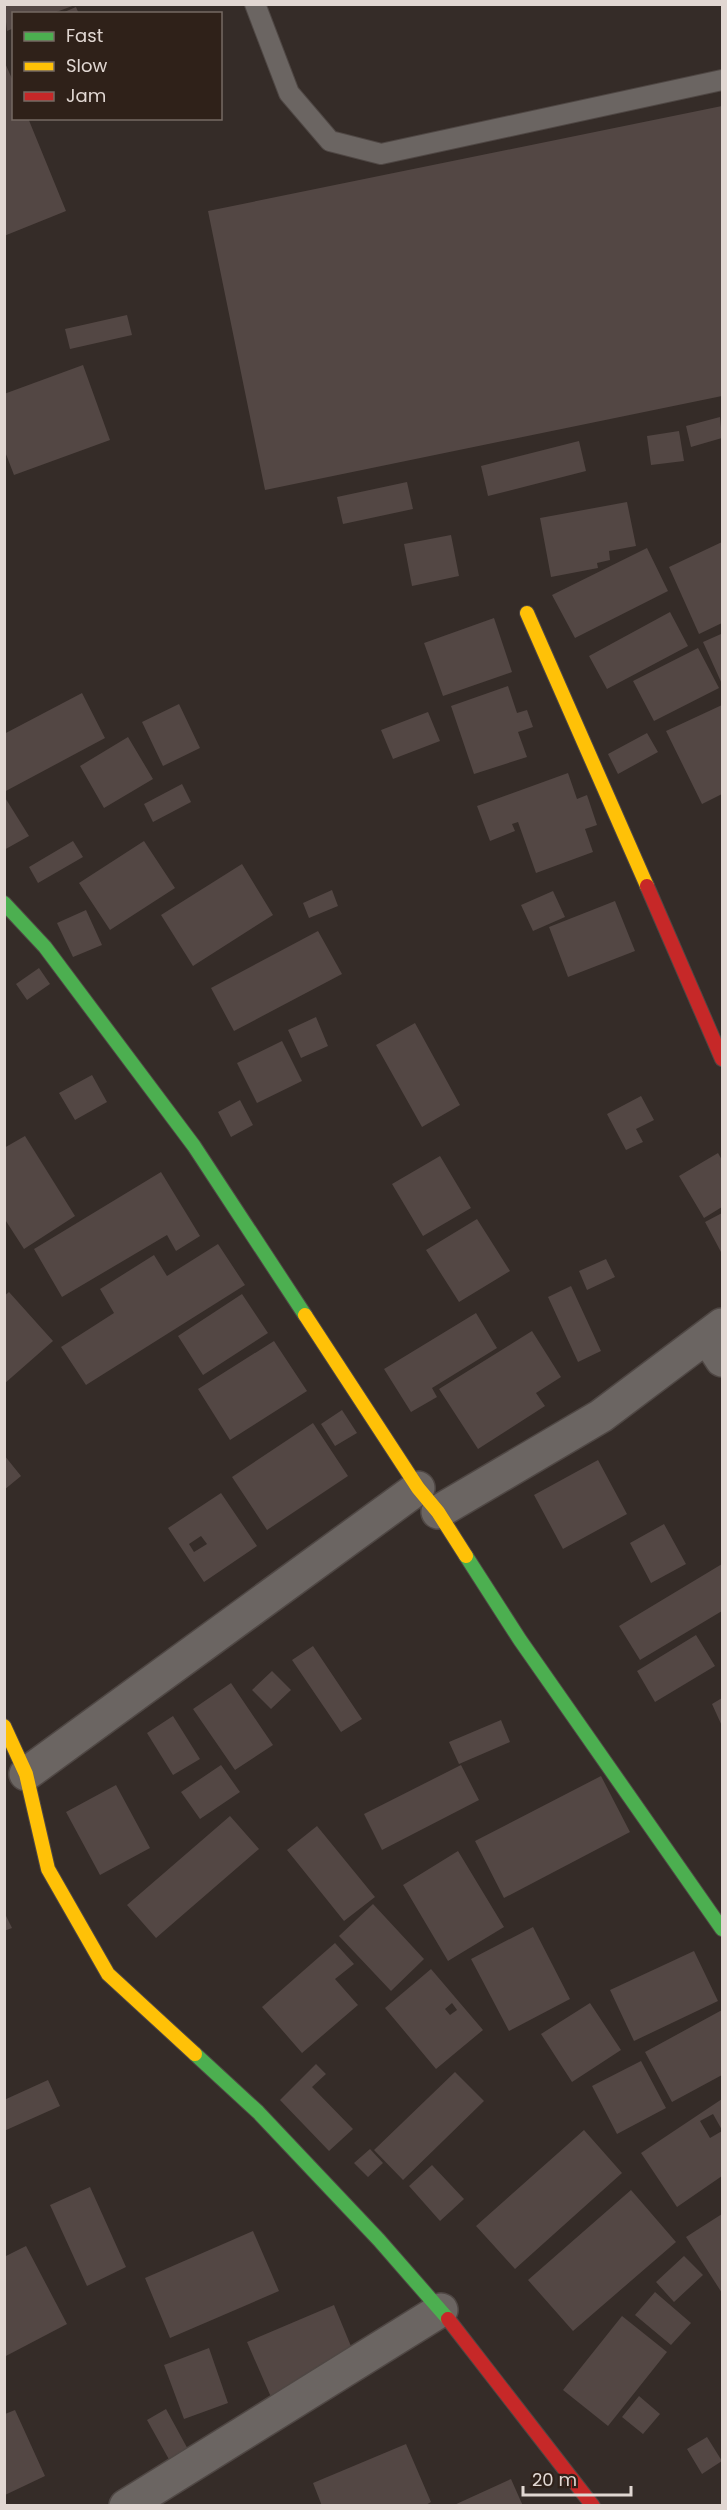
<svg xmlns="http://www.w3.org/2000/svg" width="727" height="2510" viewBox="0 0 727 2510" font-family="Poppins,sans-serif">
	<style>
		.building { fill: #534744; fill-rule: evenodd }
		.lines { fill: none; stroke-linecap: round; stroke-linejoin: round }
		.lane-casing { stroke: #4f4744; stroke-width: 22 }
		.street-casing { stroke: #4f4744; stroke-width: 36 }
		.fast-casing { stroke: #4f4744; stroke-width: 16 }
		.slow-casing { stroke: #4f4744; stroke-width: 16 }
		.jam-casing { stroke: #4f4744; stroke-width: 16 }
		.lane { stroke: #6b6562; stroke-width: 20 }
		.street { stroke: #6b6562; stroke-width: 33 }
		.fast { stroke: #4caf50; stroke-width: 14 }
		.slow { stroke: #ffc107; stroke-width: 14 }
		.jam { stroke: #c62828; stroke-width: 14 }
	</style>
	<rect width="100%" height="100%" fill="#352c28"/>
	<path class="building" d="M4,4H75V5L51,14H14V28L7,31Z
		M76,7L79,14H62V13Z
		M4,61L14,83V118H28L66,211L4,236Z
		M722,106V396L265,490L208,211Z
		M127,315L132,335L70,349L65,329Z
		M83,365L110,440L14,475L4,449V394Z
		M720,417L722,438L691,447L686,426Z
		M679,431L684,461L651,465L647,436Z
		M579,441L586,471L488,496L481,466Z
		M407,482L413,509L343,524L337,497Z
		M627,502L636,546L609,551L610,560L597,563L598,568L551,577L540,518Z
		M451,535L459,576L412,586L404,544Z
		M722,542V623L699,634L669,567Z
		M647,548L668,591L575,638L552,595Z
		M670,612L688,646L607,689L589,656Z
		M494,618L512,672L443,696L424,643Z
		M721,634L722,636V684L703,642Z
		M698,648L719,688L654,721L633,681Z
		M508,686L517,713L527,710L533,727L518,732L527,757L474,774L451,706Z
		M82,693L105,738L4,792V734Z
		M179,704L200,748L163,766L142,722Z
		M722,705V794L702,804L666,731Z
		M428,712L440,741L393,759L381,730Z
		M647,733L658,752L618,774L608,754Z
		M128,737L153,779L104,808L80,766Z
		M568,773L577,799L587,795L597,825L585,829L593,852L536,873L518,822L512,824L515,831L490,841L477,806Z
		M182,784L191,802L153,822L144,804Z
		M4,796L29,836L4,850Z
		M73,841L83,857L38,883L29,867Z
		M144,841L175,888L110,930L79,883Z
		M242,864L273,915L193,966L161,915Z
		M332,890L338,906L309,918L303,903Z
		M553,891L565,917L533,931L521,905Z
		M615,901L635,951L568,977L549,927Z
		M86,910L102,945L73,957L57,923Z
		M318,931L342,974L234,1031L211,988Z
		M39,968L50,984L27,1000L16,984Z
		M316,1017L328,1046L301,1058L288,1030Z
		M415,1023L460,1105L422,1127L376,1045Z
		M282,1041L302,1081L257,1103L237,1063Z
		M92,1075L107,1102L75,1120L59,1093Z
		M641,1096L654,1120L636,1129L643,1142L626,1150L607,1114Z
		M240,1100L253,1125L231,1137L218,1112Z
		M25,1136L75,1216L24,1249L4,1218V1148Z
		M718,1153L722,1160V1207L704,1218L679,1176Z
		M440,1156L471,1208L423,1236L392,1184Z
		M161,1172L200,1236L176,1251L167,1235L62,1297L34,1249Z
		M722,1213V1251L721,1252L705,1222Z
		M477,1219L510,1271L459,1302L426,1250Z
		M218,1244L245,1285L86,1385L61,1347L114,1313L100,1289L154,1255L167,1276Z
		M606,1259L615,1277L587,1290L579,1271Z
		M571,1286L601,1351L578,1362L548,1297Z
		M9,1292L53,1341L4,1384V1296Z
		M242,1294L268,1333L203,1375L178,1336Z
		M476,1313L497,1348L432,1388L437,1397L411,1412L384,1369Z
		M532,1331L561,1377L536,1393L545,1406L478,1449L439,1389Z
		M274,1341L307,1391L230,1440L198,1389Z
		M342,1410L357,1433L335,1446L321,1424Z
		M313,1423L348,1476L267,1530L232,1477Z
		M4,1455L21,1476L4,1490Z
		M598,1460L627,1514L563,1549L534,1495Z
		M221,1493L257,1546L204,1582L168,1528ZM201,1536L207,1544L194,1552L189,1544Z
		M664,1524L686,1564L651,1583L630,1543Z
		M722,1564V1611L640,1660L619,1626Z
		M696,1635L715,1666L655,1702L637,1671Z
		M313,1646L362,1719L341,1732L292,1660Z
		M272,1671L291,1690L271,1709L252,1690Z
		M231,1683L273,1745L235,1770L193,1709Z
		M722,1698V1726L712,1704Z
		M173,1716L200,1759L173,1775L147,1733Z
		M501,1720L510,1742L459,1764L449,1742Z
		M221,1765L240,1792L200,1819L181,1792Z
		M461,1765L479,1800L382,1850L364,1814Z
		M601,1776L630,1832L504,1898L475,1841Z
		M116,1785L150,1848L100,1875L66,1812Z
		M230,1816L259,1849L156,1938L127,1905Z
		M317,1826L375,1897L344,1921L287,1850Z
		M458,1851L504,1927L448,1961L403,1885Z
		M373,1904L424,1959L391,1991L339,1936Z
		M4,1912L12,1928L4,1931Z
		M533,1927L570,1999L509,2031L471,1959Z
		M335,1943L354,1964L335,1979L358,2005L302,2053L262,2007Z
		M694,1951L718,2001L634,2041L610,1990Z
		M431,1969L483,2030L436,2069L385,2008ZM452,2003L457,2010L450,2015L445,2009Z
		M590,2003L621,2050L572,2082L541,2034Z
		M722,2010V2075L672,2102L645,2052Z
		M641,2061L666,2108L617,2134L592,2086Z
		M316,2064L326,2074L312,2087L353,2129L329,2151L280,2100Z
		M455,2072L484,2101L403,2180L374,2150Z
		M48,2080L60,2106L4,2131V2100Z
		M722,2099V2130L713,2114L700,2121L710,2138L722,2131V2176L677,2207L641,2153Z
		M584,2130L622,2173L515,2269L476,2226Z
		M370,2149L383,2163L368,2177L354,2163Z
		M432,2165L464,2199L440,2221L409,2186Z
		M90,2187L126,2267L87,2286L50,2205Z
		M631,2190L676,2242L573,2331L528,2280Z
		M722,2214V2293L686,2237Z
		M253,2231L279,2291L170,2338L145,2278Z
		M26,2246L67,2324L4,2357V2257Z
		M684,2256L703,2275L674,2302L656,2282Z
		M655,2292L691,2323L671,2345L635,2315Z
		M334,2305L360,2368L274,2404L247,2342Z
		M622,2316L667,2352L608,2426L563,2390Z
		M209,2348L228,2403L184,2419L164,2365Z
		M639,2396L660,2414L643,2434L622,2417Z
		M166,2409L190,2453L171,2463L147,2420Z
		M15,2410L45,2476L5,2495V2414Z
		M707,2437L722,2461L702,2474L687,2449Z
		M406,2444L431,2502L424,2506H322L313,2483Z
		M511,2479L523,2506H452Z"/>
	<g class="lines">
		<defs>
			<path id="lane" d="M255,4L289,93L330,141L381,154L722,80"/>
			<path id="street" d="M707,1337L722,1360
				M438,1512L601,1416L722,1325
				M26,1774L418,1488
				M126,2506L441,2310"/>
			<path id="fast" d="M4,903L45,947L194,1146L305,1315
				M466,1556L520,1640L722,1929
				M195,2054L258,2112L379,2240L448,2319"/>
			<path id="slow" d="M527,613L647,886
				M305,1315L418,1488L438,1512L466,1556
				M4,1726L26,1774L48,1869L108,1974L195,2054"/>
			<path id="jam" d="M647,886L722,1059
				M448,2319L593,2506"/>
		</defs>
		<use href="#lane" class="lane-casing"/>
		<use href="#street" class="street-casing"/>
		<use href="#fast" class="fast-casing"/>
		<use href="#slow" class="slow-casing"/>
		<use href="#jam" class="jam-casing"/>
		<use href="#lane" class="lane"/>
		<use href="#street" class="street"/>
		<use href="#fast" class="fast"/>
		<use href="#slow" class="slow"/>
		<use href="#jam" class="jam"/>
	</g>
	<rect width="727" height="2510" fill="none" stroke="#e1d7d2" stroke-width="12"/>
	<rect x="12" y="12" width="210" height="108" fill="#2f2119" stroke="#766a63" stroke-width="1.5"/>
	<rect x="24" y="32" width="30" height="9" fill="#4caf50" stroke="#766a63" stroke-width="1.5"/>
	<text x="66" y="42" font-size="18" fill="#e1d7d2">Fast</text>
	<rect x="24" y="62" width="30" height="9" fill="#ffc107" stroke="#766a63" stroke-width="1.5"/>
	<text x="66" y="72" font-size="18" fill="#e1d7d2">Slow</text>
	<rect x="24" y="92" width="30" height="9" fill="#c62828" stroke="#766a63" stroke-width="1.5"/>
	<text x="66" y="102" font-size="18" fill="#e1d7d2">Jam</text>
	<path d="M523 2486v9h108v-9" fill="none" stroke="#e1d7d2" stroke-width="3"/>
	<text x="532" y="2486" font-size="18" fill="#e1d7d2" stroke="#2f2119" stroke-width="4.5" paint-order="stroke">20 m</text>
</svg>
